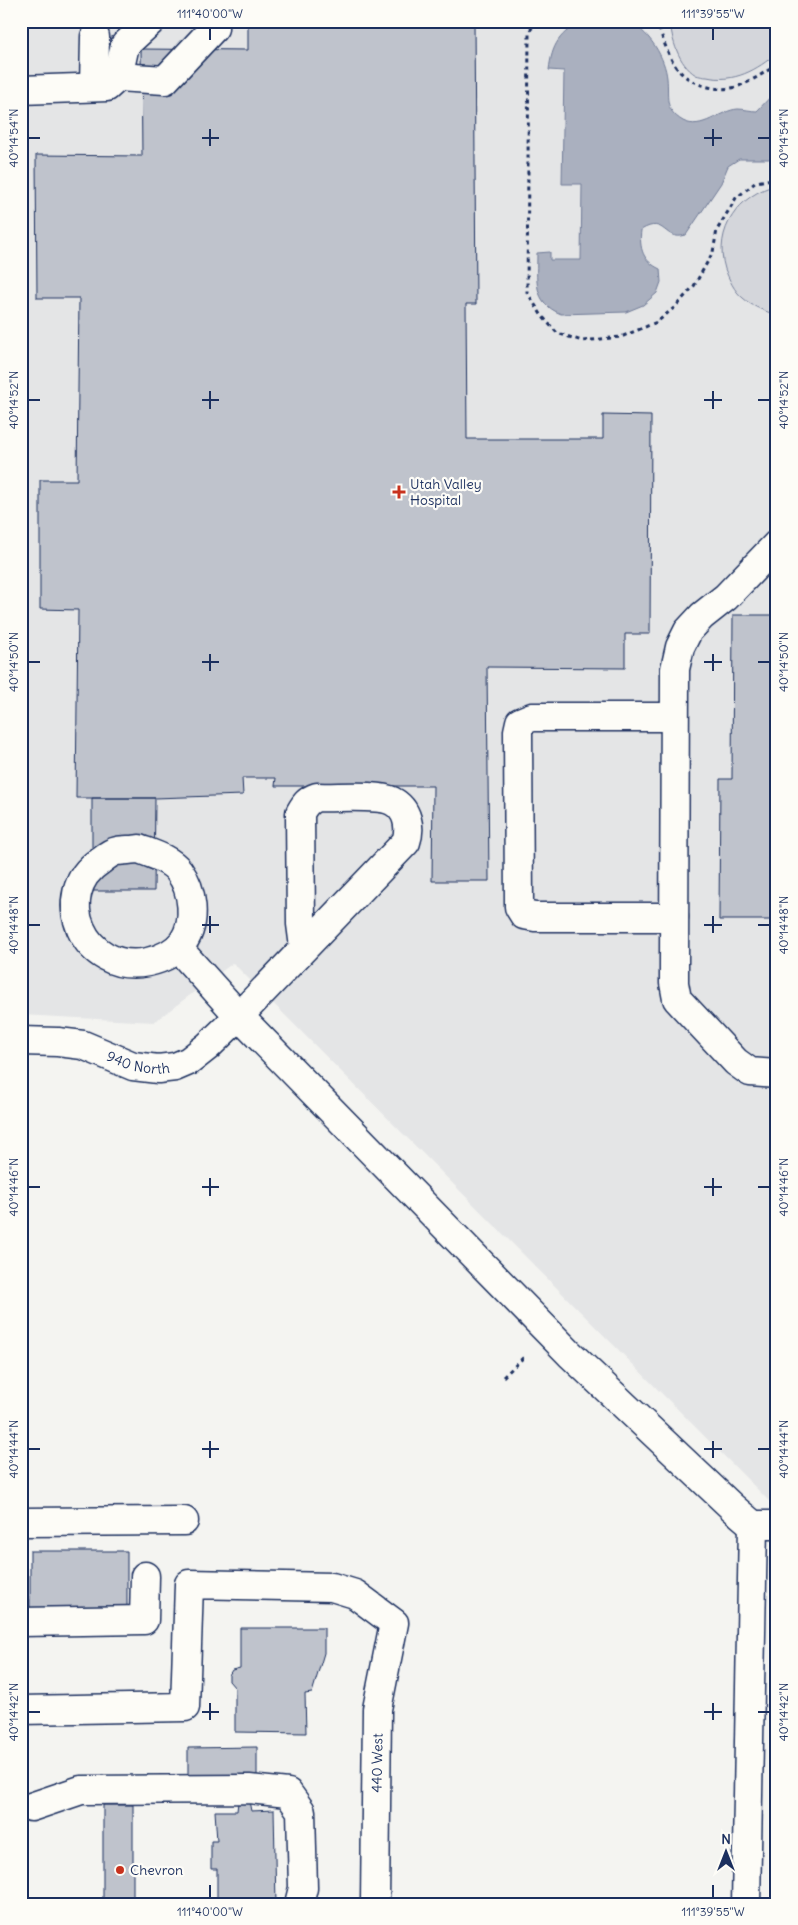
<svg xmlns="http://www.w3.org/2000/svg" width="798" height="1925" viewBox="0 0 798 1925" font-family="Delius,sans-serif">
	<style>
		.built { fill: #e4e5e6 }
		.green { fill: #d4d6db; stroke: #78829c }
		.water { fill: #aab0bf; stroke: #717c98 }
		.building { fill: #bfc3cc; stroke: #1b2f5e }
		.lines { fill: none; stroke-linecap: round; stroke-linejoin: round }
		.minor-casing { stroke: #1b2f5e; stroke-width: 31 }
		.path { stroke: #1b2f5e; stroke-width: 3; stroke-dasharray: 4 4; stroke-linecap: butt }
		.minor { stroke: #fdfcf7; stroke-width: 28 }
		.ticks { fill: none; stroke: #1b2f5e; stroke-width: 2 }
		.poi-dot { fill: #c8321e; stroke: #fdfcf7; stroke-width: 2 }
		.labels { text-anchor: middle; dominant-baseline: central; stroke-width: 4.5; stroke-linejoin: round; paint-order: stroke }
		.poi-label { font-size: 14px; fill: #1b2f5e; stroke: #fdfcf7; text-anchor: start }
		.street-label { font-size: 14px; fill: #1b2f5e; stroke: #fdfcf7 }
		.neatline { fill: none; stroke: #1b2f5e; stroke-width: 2 }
		.ticks-label { font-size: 12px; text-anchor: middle; fill: #1b2f5e }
	</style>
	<rect width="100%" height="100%" fill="#f4f4f1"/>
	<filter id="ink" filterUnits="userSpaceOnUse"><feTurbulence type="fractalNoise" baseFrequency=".02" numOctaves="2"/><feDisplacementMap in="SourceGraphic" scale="10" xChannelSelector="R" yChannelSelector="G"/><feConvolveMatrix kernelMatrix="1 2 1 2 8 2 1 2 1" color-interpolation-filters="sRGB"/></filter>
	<g filter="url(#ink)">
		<path class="built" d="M21,21H777V1111H774V1506L233,963L154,1022L21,1015Z"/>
		<path class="green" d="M670,21H777V53C757,70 734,83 707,77C704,77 699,76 696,75C678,64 672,40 670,21Z
			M777,185V315C764,311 753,307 743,298C734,291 729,279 725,269C713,230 739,194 777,185Z"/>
		<path class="water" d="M583,21C598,21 618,18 632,24C650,33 665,58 667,78C669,97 663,109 683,121C702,131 720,110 738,109C744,109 751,111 757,111L777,90V151L769,159H739L728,166L721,183L686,235C663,242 666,215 641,230C639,249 643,261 660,269L661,282L657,293L643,305L626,312L561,314C532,302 537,280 537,253L550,252V260H581L582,184H562L564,71L549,70C552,45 559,33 583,21Z"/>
		<path class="building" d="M248,21H474L476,304H466L467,439H603V415L651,416L650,634H625V668L487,667L489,881H432L433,786H275L276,778H242L243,795L155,798H76L78,610L40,609V480H77L79,298H37L36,155L142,156L141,49L248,50Z
			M733,615H777V920H719L720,779H732Z
			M92,798H155L154,891H92Z
			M30,1551H127V1608H30Z
			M240,1628H324V1653L312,1693L305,1694L306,1733L235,1732V1688L229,1681V1675L232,1670L240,1668Z
			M257,1747V1776H188V1748Z
			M249,1801L251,1811L274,1810L276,1904H217V1869H211V1841H217L215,1811H237L238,1802Z
			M103,1805H133V1904H103Z"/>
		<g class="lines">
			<defs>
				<g id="minor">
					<path d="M118,77L165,80L214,28V21"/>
					<path d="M94,87L95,37"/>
					<path d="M21,90L107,87L118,77L125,45L151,21"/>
					<path d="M777,544L726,597L702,616L688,631L680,647L675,669L674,967V983L677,999L736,1062L750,1072L777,1074"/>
					<path d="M674,717H532L520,722L518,731L519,907L524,915L535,917H674"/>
					<path d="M139,849C152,854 170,859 179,871C193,890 197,922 183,942C174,954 161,959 148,962C83,976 50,893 100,861C105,857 111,852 117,851C124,850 132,850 139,849Z"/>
					<path d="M178,948L239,1016L570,1354L732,1507L753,1525H777"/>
					<path id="s1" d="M21,1041L58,1042L83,1045L133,1066L158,1069L175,1067L189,1061L208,1046L239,1016L406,842C411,828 408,809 392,801C377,794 335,798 317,797C308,800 305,804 300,813L301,924L304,947"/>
					<path d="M21,1522L184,1521"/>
					<path d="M21,1622L144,1620L145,1576"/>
					<path d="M21,1710L185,1707L189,1584L332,1587L355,1594L394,1623L377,1709L375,1904"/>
					<path d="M31,1807L81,1790L249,1789L288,1793L301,1811L303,1888L299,1904"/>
					<path d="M746,1904L753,1525"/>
				</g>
			</defs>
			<use href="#minor" class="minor-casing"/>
			<path class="path" d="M537,21L529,32L527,292L542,316L557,333L582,341L621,337L657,322L675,307L694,286L713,252L717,230L736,198L756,182L777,178
				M656,21C662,35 666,51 674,64C685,83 715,93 736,87C751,82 763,73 777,65
				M503,1377L524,1357"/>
			<use href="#minor" class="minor"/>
		</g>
	</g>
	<path class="ticks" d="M210,28V40M713,28V40M210,129V146M713,129V146M28,138H40M202,138H219M704,138H722M758,138H770M210,391V409M713,391V409M28,400H40M202,400H219M704,400H722M758,400H770M210,654V671M713,654V671M28,662H40M202,662H219M704,662H722M758,662H770M210,916V933M713,916V933M28,925H40M202,925H219M704,925H722M758,925H770M210,1178V1196M713,1178V1196M28,1187H40M202,1187H219M704,1187H722M758,1187H770M210,1441V1458M713,1441V1458M28,1449H40M202,1449H219M704,1449H722M758,1449H770M210,1703V1720M713,1703V1720M28,1712H40M202,1712H219M704,1712H722M758,1712H770M210,1885V1898M713,1885V1898"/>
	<g class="poi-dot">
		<path d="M396.5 484.5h5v5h5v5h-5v5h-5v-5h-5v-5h5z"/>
		<circle cx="120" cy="1870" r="5"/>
	</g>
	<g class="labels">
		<g class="poi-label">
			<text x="410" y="484">Utah Valley<tspan x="410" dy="16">Hospital</tspan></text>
			<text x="130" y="1870">Chevron</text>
		</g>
		<g class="street-label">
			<text stroke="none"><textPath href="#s1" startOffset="121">940 North</textPath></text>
			<text transform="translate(377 1763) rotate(-89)">440 West</text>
		</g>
	</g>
	<rect width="798" height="1925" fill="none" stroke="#fdfcf7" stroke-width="55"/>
	<g transform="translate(726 1852)" stroke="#fdfcf7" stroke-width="4" paint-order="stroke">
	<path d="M0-4L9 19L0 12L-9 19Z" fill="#1b2f5e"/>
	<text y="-8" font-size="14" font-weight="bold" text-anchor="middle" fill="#1b2f5e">N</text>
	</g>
	<rect x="28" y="28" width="742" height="1870" class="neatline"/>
	<g class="ticks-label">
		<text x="210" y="18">111°40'00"W</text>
		<text x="713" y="18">111°39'55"W</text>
		<text transform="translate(14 138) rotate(-90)" y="4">40°14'54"N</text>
		<text transform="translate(784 138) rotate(-90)" y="4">40°14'54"N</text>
		<text transform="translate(14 400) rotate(-90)" y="4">40°14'52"N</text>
		<text transform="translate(784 400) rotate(-90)" y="4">40°14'52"N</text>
		<text transform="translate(14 662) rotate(-90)" y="4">40°14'50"N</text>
		<text transform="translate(784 662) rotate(-90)" y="4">40°14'50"N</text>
		<text transform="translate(14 925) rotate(-90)" y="4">40°14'48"N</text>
		<text transform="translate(784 925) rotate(-90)" y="4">40°14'48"N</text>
		<text transform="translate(14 1187) rotate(-90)" y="4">40°14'46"N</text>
		<text transform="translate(784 1187) rotate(-90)" y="4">40°14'46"N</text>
		<text transform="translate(14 1449) rotate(-90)" y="4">40°14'44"N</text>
		<text transform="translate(784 1449) rotate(-90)" y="4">40°14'44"N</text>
		<text transform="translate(14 1712) rotate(-90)" y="4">40°14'42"N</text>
		<text transform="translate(784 1712) rotate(-90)" y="4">40°14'42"N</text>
		<text x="210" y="1916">111°40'00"W</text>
		<text x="713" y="1916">111°39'55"W</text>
	</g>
</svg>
